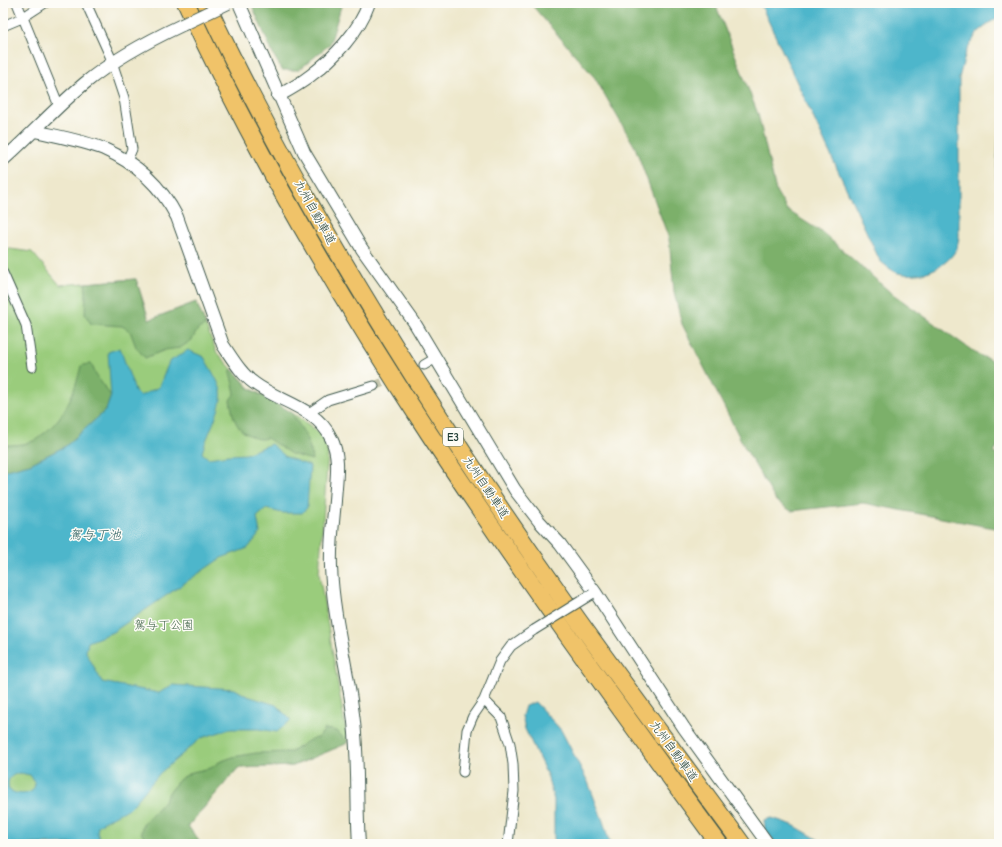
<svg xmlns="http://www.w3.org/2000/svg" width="1002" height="847" viewBox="0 0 1002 847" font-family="'Comic Neue','Klee One',sans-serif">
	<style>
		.green { fill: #9acc7b; stroke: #5c8458 }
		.forest { fill: #7bb06b; stroke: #4d7650 }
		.water { fill: #4db6cb; stroke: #367a80; fill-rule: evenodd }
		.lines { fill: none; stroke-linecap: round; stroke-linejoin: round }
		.minor-tunnel { stroke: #c5c6ae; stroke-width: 9; stroke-dasharray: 9 4.5; stroke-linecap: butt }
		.minor-casing { stroke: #3e574b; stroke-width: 11 }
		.tertiary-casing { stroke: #3e574b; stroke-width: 14 }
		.motorway-casing { stroke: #3e574b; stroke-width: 19 }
		.minor { stroke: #fff; stroke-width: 9 }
		.tertiary { stroke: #fff; stroke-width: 12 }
		.motorway { stroke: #f0c369; stroke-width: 17 }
		.minor-bridge-casing { stroke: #3e574b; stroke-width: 11; stroke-linecap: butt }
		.tertiary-bridge-casing { stroke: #3e574b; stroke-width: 14; stroke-linecap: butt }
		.minor-bridge { stroke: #fff; stroke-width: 9 }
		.tertiary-bridge { stroke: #fff; stroke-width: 12 }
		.labels { text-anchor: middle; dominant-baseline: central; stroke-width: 3; stroke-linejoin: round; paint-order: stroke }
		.shield { fill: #fdfcf7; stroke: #62766e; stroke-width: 1 }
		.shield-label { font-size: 11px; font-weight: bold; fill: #1f3d34 }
		.street-label { font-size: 12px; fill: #1f3d34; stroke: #fdfcf7 }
		.park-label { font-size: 12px; fill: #3e6146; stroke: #fdfcf7 }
		.water-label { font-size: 13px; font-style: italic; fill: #2d6161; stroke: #fdfcf7 }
	</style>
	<rect width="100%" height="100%" fill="#fdfcf7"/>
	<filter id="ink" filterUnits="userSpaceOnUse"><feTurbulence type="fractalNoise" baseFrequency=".025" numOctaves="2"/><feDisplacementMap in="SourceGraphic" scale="8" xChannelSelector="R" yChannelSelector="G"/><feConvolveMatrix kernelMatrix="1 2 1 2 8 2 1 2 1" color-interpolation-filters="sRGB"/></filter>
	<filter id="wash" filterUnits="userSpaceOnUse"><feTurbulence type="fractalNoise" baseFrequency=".012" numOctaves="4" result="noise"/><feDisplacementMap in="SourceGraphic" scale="16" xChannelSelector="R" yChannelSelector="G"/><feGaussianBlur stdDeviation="0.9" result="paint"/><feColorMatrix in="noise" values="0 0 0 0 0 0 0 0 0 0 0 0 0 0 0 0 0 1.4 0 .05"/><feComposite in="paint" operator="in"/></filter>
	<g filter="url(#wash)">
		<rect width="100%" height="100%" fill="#eee8cc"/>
		<path class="green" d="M3,248L32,252L60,285L136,279L149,320L196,302L217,353L250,388L291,412L323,435L328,454L319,573L348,743L293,766L238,768L188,826L201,844H3Z"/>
		<path class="forest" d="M251,3H342L330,44L299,70H282L273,54Z
			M530,3H715L758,114L776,191L787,210L823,233L890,292L977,354L999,364V443L994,453L999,455V529L863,503L791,511L776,501L745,448L682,324L674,292L669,239L635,147L595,78Z
			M999,129V201L996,176Z
			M136,279L149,320L196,302L206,325L198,329L192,340L180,348L165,350L145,358L136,347L130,331L122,326L91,324L85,314L86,292L85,283Z
			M91,363L96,375L111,396L106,410L66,446L30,464L3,471V445C13,445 24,445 33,441C37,440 40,436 43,434C65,418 75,391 81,366Z
			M232,369L250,389L291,412L305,434L311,451L312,460L291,454L267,438C259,440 256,439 249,435C234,428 233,415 230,400L235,393L230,372Z
			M325,729L337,731L348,743L293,766L238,768L188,826L201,844H152L143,836L141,832L143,824L163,802L172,788L180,779L192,772L211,768L219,762L233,757L256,753L291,752L311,739L318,738Z"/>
		<path class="water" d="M760,3H999V16L977,33L966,52L959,78V238C958,243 957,249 954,253C942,270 918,278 898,273C892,271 885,265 880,261Z
			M120,348L135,391L140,396L159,387L169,362L188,350L204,357C209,367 219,381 221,391C224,406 206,436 202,453L208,458L229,455L246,454L271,444L286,457L310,466L307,508L302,513H282L266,509L257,517L260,533L248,548L221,558L113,632L88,642L86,652L102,682L159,693L172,685L235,689L247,696L276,705L291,720L277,732L259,729H230L201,738L160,773L131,807L105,821L98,826L97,833L100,840L106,844H3V471L30,464L66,446L106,410L111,396L108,352ZM20,773L30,775C44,793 22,798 9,790C6,780 10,775 20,773Z
			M535,702L561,730L588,782L603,821L610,844H554V800L547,775L525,729L522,716L525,706Z
			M772,818L793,825L826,844H776L765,829L764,820Z"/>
	</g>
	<g filter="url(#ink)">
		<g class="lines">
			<path class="minor-tunnel" d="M374,386L396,377"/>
			<defs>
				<path id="minor" d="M17,3L59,106
					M86,3L110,56L124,98L132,149L127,161
					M3,26L22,18L45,3
					M3,146L8,156
					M3,273L26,325L32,367
					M424,365L436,358
					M309,413L328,400L374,386
					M463,772L467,730L473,716L484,700
					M508,844L514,791L513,764L510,744L501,717L484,700L500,661L511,646L534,630"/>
				<path id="tertiary" d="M239,3L304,152L362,249L414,322L515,490L539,521L560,544L595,592L684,728L768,844
					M278,96C289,90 300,84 310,76C334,58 359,32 369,3
					M35,131C56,136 84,141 104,149C136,163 161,186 177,217L223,345C232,358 241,374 254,383C279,402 316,407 331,438C341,458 336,479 335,501C333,523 330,545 331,567C333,617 347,665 353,714C359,757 356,801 359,844
					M3,160C31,135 56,107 85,83C114,59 148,41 182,25"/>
				<path id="motorway" d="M186,3C325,306 523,576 719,844
					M206,3C237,71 273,138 310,204C385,336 468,464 556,589C616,675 680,759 742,844"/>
			</defs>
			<use href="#minor" class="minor-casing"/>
			<use href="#tertiary" class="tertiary-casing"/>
			<use href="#motorway" class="motorway-casing"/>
			<use href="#minor" class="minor"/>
			<use href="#tertiary" class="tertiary"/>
			<use href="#motorway" class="motorway"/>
			<defs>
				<path id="minor-bridge" d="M534,630L592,594"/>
				<path id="tertiary-bridge" d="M182,25L228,3"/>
			</defs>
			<use href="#minor-bridge" class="minor-bridge-casing"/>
			<use href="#tertiary-bridge" class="tertiary-bridge-casing"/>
			<use href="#minor-bridge" class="minor-bridge"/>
			<use href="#tertiary-bridge" class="tertiary-bridge"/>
		</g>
	</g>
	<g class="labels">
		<rect class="shield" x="443" y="428" width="20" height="18" rx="3"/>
		<g class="shield-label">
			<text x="453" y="437">E3</text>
		</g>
		<g class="street-label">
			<text transform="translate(315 212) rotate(61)">九州自動車道</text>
			<text transform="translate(486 487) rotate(56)">九州自動車道</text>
			<text transform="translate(674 751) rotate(54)">九州自動車道</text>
		</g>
		<g class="park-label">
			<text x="164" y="625">駕与丁公園</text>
		</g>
		<g class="water-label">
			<text x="95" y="534">駕与丁池</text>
		</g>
	</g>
	<rect width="1002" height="847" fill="none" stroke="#fdfcf7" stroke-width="16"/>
</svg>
